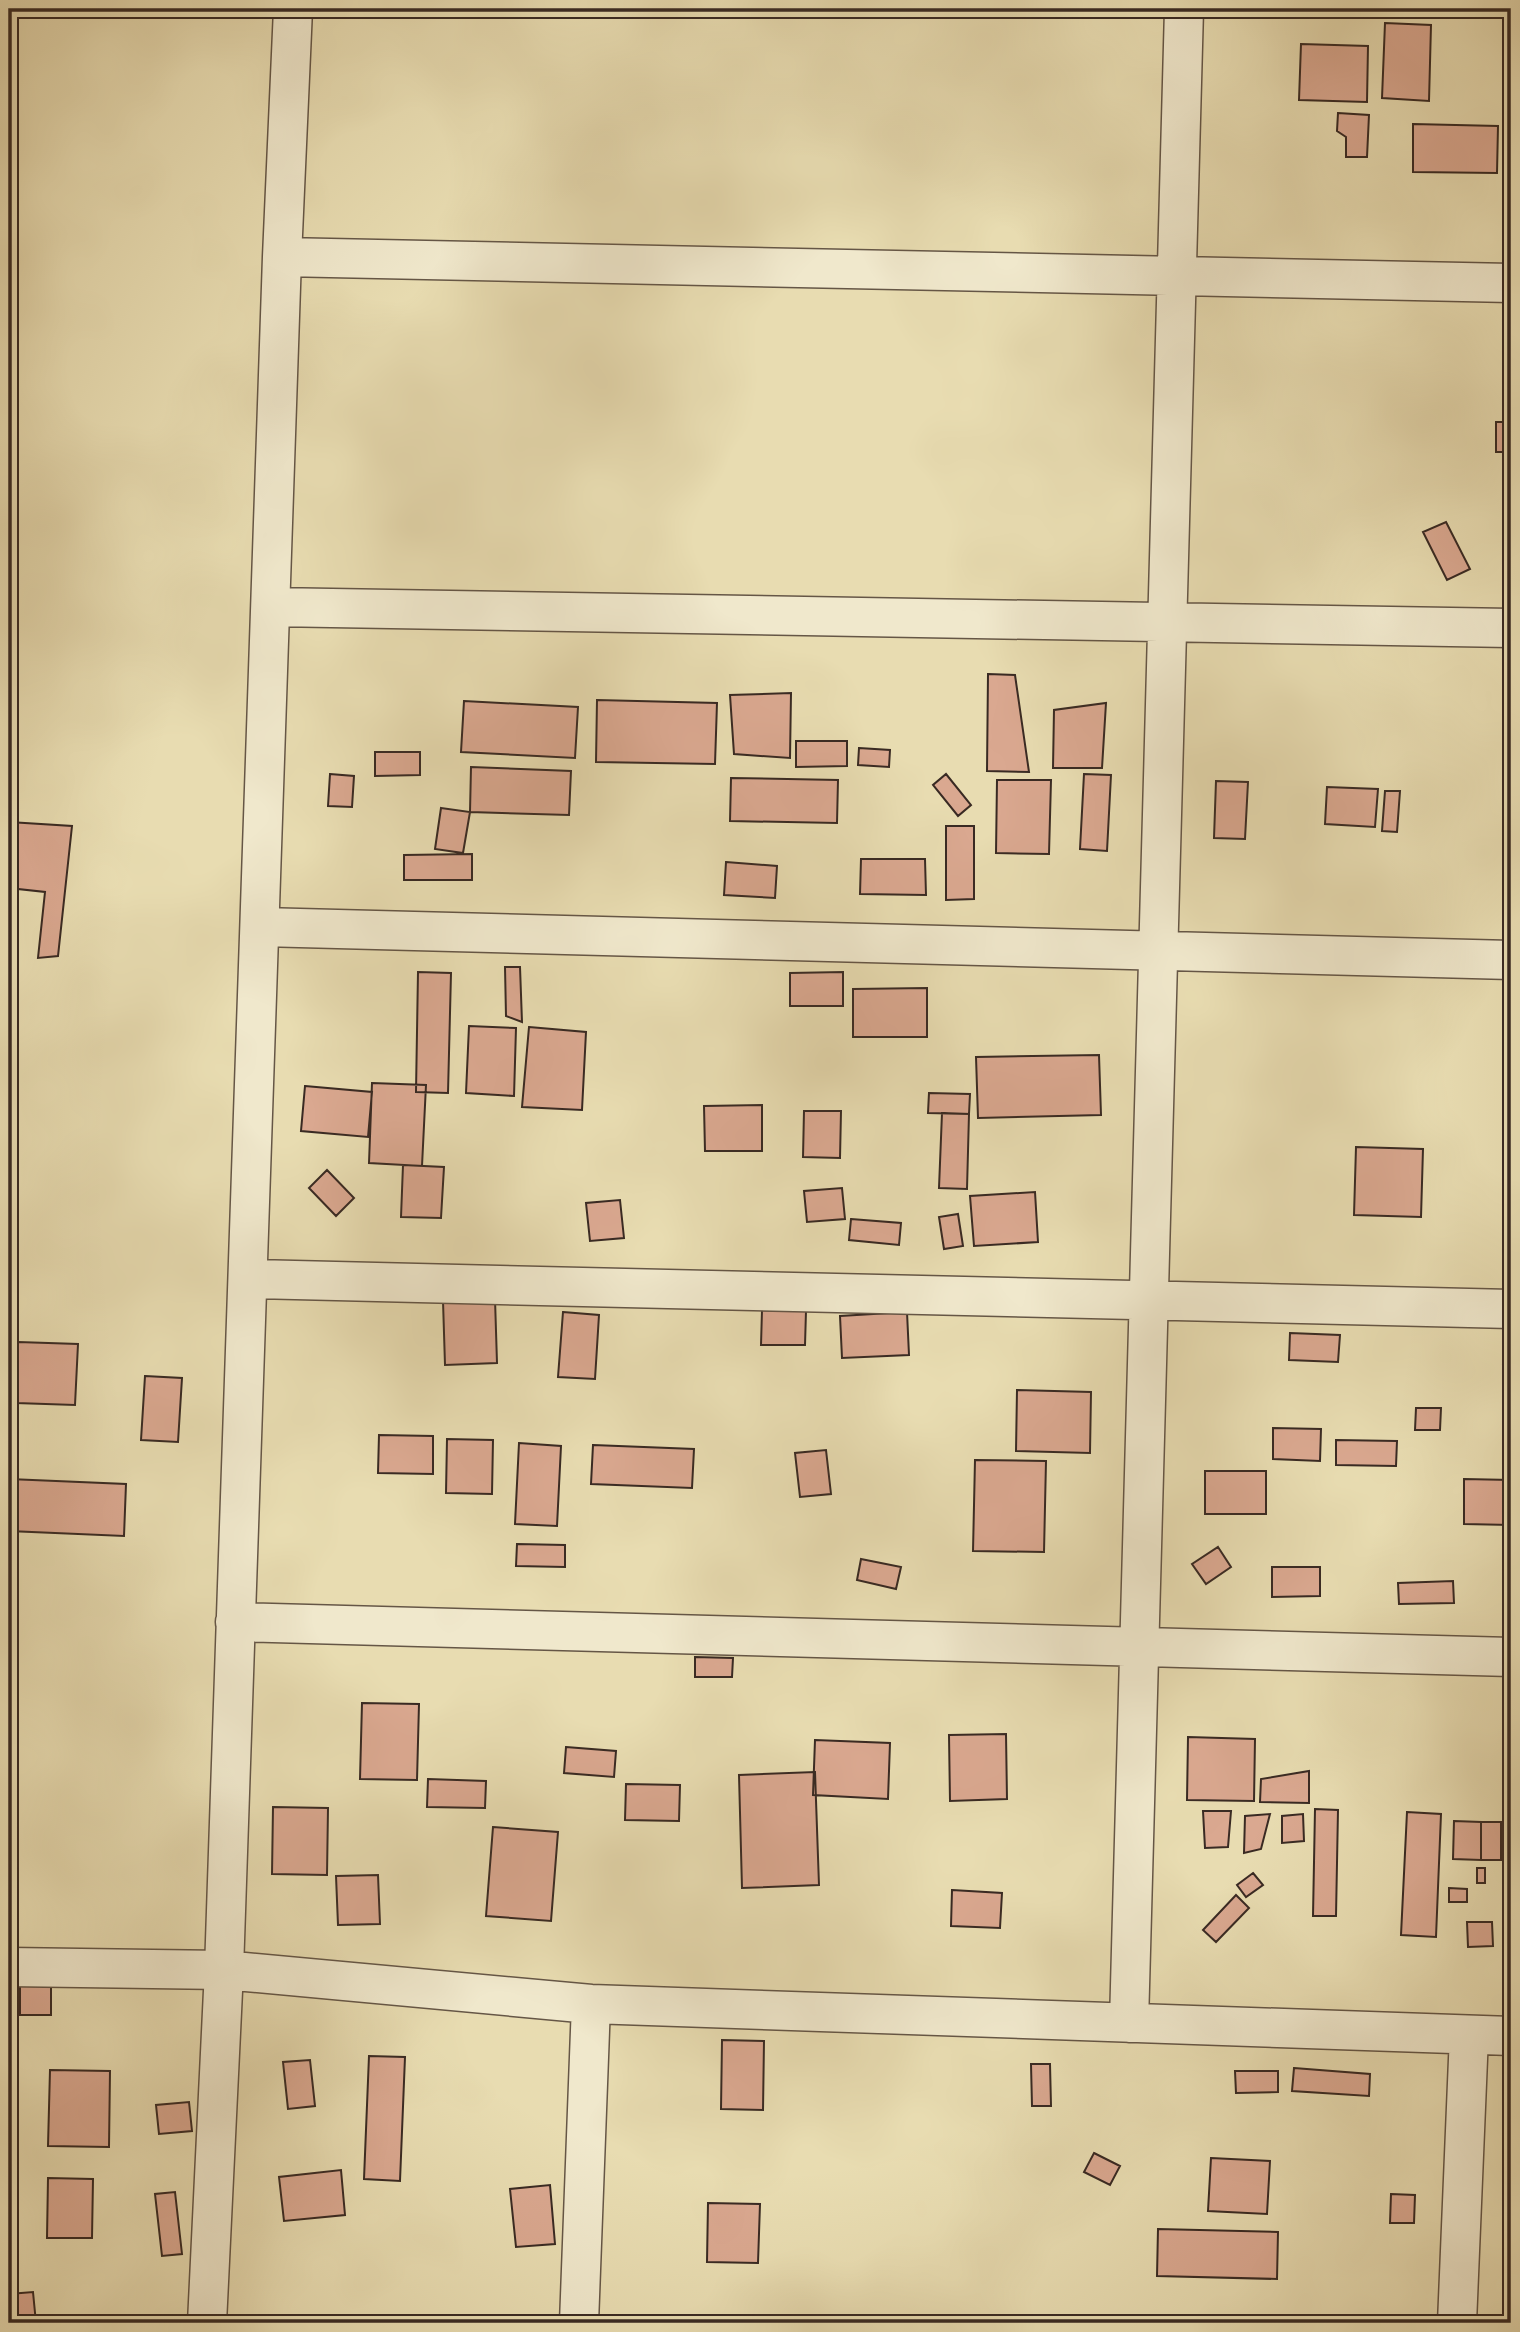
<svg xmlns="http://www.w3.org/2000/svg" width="1520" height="2332" viewBox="0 0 1520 2332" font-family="'IM FELL DW Pica',serif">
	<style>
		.building { fill: #daa890; stroke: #392a23; stroke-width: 2 }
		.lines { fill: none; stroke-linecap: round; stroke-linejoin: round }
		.street-casing { stroke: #655646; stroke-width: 41 }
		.street { stroke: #f0e8cc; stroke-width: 38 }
	</style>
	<rect width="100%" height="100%" fill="#e8dcb1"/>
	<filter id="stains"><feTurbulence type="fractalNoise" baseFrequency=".00286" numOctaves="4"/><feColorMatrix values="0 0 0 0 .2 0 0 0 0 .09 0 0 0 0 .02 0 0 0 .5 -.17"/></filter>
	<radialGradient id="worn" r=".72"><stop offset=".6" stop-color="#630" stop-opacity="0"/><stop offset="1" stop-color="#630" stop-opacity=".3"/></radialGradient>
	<path class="building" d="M1385,23L1431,25L1429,101L1382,98Z
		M1301,44L1368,46L1367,102L1299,100Z
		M1338,113L1369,115L1367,157H1346V137L1337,131Z
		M1413,124L1498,126L1497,173L1413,172Z
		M1496,422H1511V452H1496Z
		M1446,522L1470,569L1447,580L1423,532Z
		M988,674L1015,675L1029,772L987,771Z
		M791,693L790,758L734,754L730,695Z
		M597,700L717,703L715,764L596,762Z
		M464,701L578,707L575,758L461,752Z
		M1106,703L1102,768H1053L1054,710Z
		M796,741H847V766L796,767Z
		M859,748L890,750L889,767L858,765Z
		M375,752H420V775L375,776Z
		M471,767L571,771L569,815L470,812Z
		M330,774L354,776L352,807L328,806Z
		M946,774L971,805L958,816L933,785Z
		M1084,774L1111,775L1107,851L1080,849Z
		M731,778L838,780L837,823L730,821Z
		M997,780H1051L1049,854L996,853Z
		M1216,781L1248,782L1245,839L1214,838Z
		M1327,787L1378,789L1375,827L1325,824Z
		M1385,791H1400L1397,832L1382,831Z
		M441,808L470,812L463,853L435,849Z
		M9,822L72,826L58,956L38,958L45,892L9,888Z
		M946,826H974V899L946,900Z
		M472,854V880H404V855Z
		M861,859H925L926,895L860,894Z
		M726,862L777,866L775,898L724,895Z
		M505,967H520L522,1022L506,1016Z
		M418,972L451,973L448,1093L416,1092Z
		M843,972V1006H790V973Z
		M927,988V1037H853V989Z
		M469,1026L516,1028L514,1096L466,1093Z
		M529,1027L586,1032L582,1110L522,1107Z
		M1099,1055L1101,1115L978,1118L976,1057Z
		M372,1083L426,1085L422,1166L369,1163Z
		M305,1086L372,1092L368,1137L301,1131Z
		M929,1093L970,1094L969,1114L928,1113Z
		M762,1105V1151H705L704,1106Z
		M804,1111H841L840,1158L803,1157Z
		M942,1113L969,1114L967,1189L939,1188Z
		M1356,1147L1423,1149L1421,1217L1354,1215Z
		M403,1165L444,1167L441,1218L401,1217Z
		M327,1170L354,1198L336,1216L309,1188Z
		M842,1188L845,1219L807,1222L804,1191Z
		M1035,1192L1038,1242L974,1246L970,1196Z
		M620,1200L624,1238L590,1241L586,1203Z
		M958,1214L963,1246L944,1249L939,1217Z
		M851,1219L901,1223L899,1245L849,1240Z
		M495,1299L497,1363L445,1365L443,1301Z
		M762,1310L806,1311L805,1345H761Z
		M563,1312L599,1315L595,1379L558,1377Z
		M907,1312L909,1355L842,1358L840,1316Z
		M1290,1333L1340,1335L1338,1362L1289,1360Z
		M18,1342L78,1344L75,1405L16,1403Z
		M1504,1343H1511V1364H1503Z
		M145,1376L182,1378L178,1442L141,1440Z
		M1017,1390L1091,1392L1090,1453L1016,1451Z
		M1416,1408H1441L1440,1430H1415Z
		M1273,1428L1321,1429L1320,1461L1273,1459Z
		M379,1435L433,1436V1474L378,1473Z
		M447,1439L493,1440L492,1494L446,1493Z
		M1336,1440L1397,1441L1396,1466L1336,1465Z
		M519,1443L561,1446L557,1526L515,1524Z
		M593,1445L694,1449L692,1488L591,1484Z
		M826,1450L831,1494L800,1497L795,1453Z
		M975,1460L1046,1461L1044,1552L973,1551Z
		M1205,1471H1266V1514H1205Z
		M9,1479L126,1484L124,1536L9,1531Z
		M1464,1479L1511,1480V1525L1464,1524Z
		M517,1544L565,1545V1567L516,1566Z
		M1218,1547L1231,1567L1206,1584L1192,1564Z
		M861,1559L901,1567L896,1589L857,1580Z
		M1272,1567H1320V1596L1272,1597Z
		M1453,1581L1454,1603L1399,1604L1398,1583Z
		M695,1657L733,1658L732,1677H695Z
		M362,1703L419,1704L417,1780L360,1779Z
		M1006,1734L1007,1799L950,1801L949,1735Z
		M1188,1737L1255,1739L1254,1801L1187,1800Z
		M815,1740L890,1743L888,1799L813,1795Z
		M566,1747L616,1751L614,1777L564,1773Z
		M1309,1771V1803L1260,1802L1261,1779Z
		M815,1772L819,1885L742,1888L739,1775Z
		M428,1779L486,1781L485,1808L427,1807Z
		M626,1784L680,1785L679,1821L625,1820Z
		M273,1807L328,1808L327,1875L272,1874Z
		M1315,1809L1338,1810L1336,1916H1313Z
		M1203,1811H1231L1228,1847L1205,1848Z
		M1407,1812L1441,1814L1436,1937L1401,1935Z
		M1270,1814L1261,1849L1244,1853L1245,1816Z
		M1303,1814L1304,1841L1282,1843V1816Z
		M1454,1821L1481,1822V1860L1453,1859Z
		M1481,1822H1501V1860H1481Z
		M493,1827L558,1832L551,1921L486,1916Z
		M1477,1868H1485V1883H1477Z
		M1253,1873L1263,1885L1246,1897L1237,1885Z
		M378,1875L380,1924L338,1925L336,1876Z
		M1449,1888L1467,1889V1902H1449Z
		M952,1890L1002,1893L1000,1928L951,1926Z
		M1236,1895L1249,1908L1216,1942L1203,1930Z
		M1467,1922H1492L1493,1946L1468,1947Z
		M20,1982L51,1983V2015H20Z
		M722,2040L764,2041L763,2110L721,2109Z
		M369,2056L405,2057L400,2181L364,2179Z
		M310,2060L315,2106L288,2109L283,2062Z
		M1031,2064H1050L1051,2106H1032Z
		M1294,2068L1370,2074L1369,2096L1292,2091Z
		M50,2070L110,2071L109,2147L48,2146Z
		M1235,2071H1278V2092L1236,2093Z
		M189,2102L192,2131L159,2134L156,2105Z
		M1094,2153L1120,2166L1110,2185L1084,2172Z
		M1211,2158L1270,2161L1267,2214L1208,2211Z
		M341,2170L345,2215L284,2221L279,2177Z
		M48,2178L93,2179L92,2238H47Z
		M550,2185L555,2244L516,2247L510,2189Z
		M175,2192L182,2254L162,2256L155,2194Z
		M1391,2194L1415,2195L1414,2223H1390Z
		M708,2203L760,2204L758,2263L707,2262Z
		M1158,2229L1278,2232L1277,2279L1157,2276Z
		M33,2292L36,2323H9V2294Z"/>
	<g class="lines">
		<defs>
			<path id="street" d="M282,257L1511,283
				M272,607L1511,628
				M261,927L1511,960
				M249,1279L1511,1309
				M235,1622L1511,1657
				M9,1967L224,1970L591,2004L1511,2036
				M1129,2023L1184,9
				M207,2323L224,1970L282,257L293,9
				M579,2323L591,2004
				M1457,2323L1469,2035"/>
		</defs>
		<use href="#street" class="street-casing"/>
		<use href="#street" class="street"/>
	</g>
	<rect width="1520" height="2332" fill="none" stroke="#e8dcb1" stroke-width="35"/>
	<rect x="10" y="10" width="1499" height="2311" fill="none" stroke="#392a23" stroke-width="3.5"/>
	<rect x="18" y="18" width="1485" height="2297" fill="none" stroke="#392a23" stroke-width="2"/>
	<rect width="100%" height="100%" filter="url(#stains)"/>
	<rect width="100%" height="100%" fill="url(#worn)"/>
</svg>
